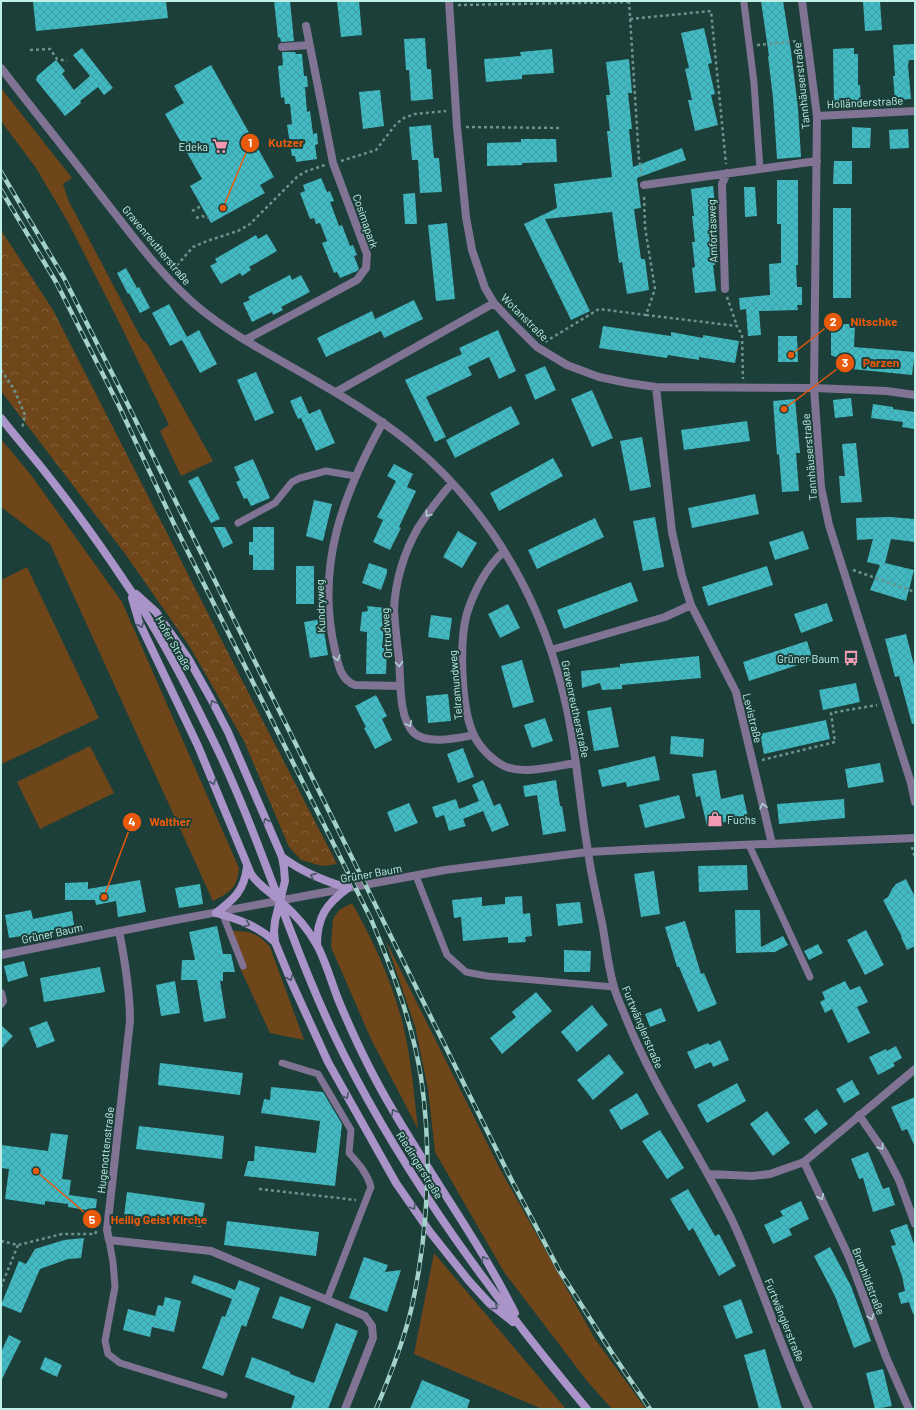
<svg xmlns="http://www.w3.org/2000/svg" width="916" height="1410" viewBox="0 0 916 1410" font-family="Barlow,sans-serif">
	<style>
		.grass { fill: #6f451a }
		.forest { fill: url(#forest-crowns) }
		.building { fill: url(#building-cross-hatch) }
		.lines { fill: none; stroke-linecap: round; stroke-linejoin: round }
		.path { stroke: #6a948d; stroke-width: 2.5; stroke-dasharray: 3 3; stroke-linecap: butt }
		.service { stroke: #807394; stroke-width: 7 }
		.minor { stroke: #807394; stroke-width: 8 }
		.tertiary { stroke: #807394; stroke-width: 8 }
		.secondary { stroke: #a993c8; stroke-width: 8 }
		.rail-casing { stroke: #a3d2ca; stroke-width: 4.5 }
		.rail { stroke: #1c3f3a; stroke-width: 3; stroke-dasharray: 9; stroke-linecap: butt }
		.oneway { stroke: #aed1d2 }
		.oneway2 { stroke: #465865 }
		.labels { text-anchor: middle; dominant-baseline: central; stroke-width: 4; stroke-linejoin: round; paint-order: stroke }
		.street-label { font-size: 11px; fill: #bef0e7; stroke: #1c3f3a }
		.poi-label { font-size: 11px; fill: #bef0e7; stroke: #1c3f3a; text-anchor: end }
		.leader { fill: none; stroke: #e8590c; stroke-width: 1.5 }
		.callout-dot { fill: #e8590c; stroke: #1c3f3a; stroke-width: 1.5 }
		.mark-label { font-size: 12px; text-anchor: middle; font-weight: bold; fill: #fff }
		.callout-label { font-size: 12px; text-anchor: middle; font-weight: bold; fill: #e8590c; stroke: #1c3f3a; stroke-width: 4; stroke-linejoin: round; paint-order: stroke }
	</style>
	<defs>
		<pattern id="forest-crowns" width="20" height="18" patternUnits="userSpaceOnUse"><rect width="20" height="18" fill="#6f451a"/><path d="M2 6a3 3 0 1 1 6 0M12 15a3 3 0 1 1 6 0" fill="none" stroke="#82603b"/></pattern>
		<pattern id="building-cross-hatch" width="8" height="8" patternUnits="userSpaceOnUse"><rect width="8" height="8" fill="#42bac3"/><path d="M0 0l8 8M0 8l8-8" fill="none" stroke="#409ea4"/></pattern>
	</defs>
	<rect width="100%" height="100%" fill="#1c3f3a"/>
	<path class="grass" d="M1,88L72,178L63,184L69,202L81,224L141,338L148,345L213,461L181,476L160,431L169,425L120,324L68,222L36,168L1,121Z
		M1,439L31,475L122,602L239,868C237,889 230,892 213,901L50,544L1,507Z
		M27,567L99,718L2,764L1,580Z
		M90,746L114,793L40,829L17,782Z
		M352,903C373,940 391,979 402,1021C411,1055 414,1094 418,1129L371,1039L331,947L333,919L339,910Z
		M232,931C251,931 257,933 270,947L304,1040L270,1033L240,968H246Z
		M385,939L500,1169L595,1339L646,1409H612L587,1381L504,1272L435,1152L428,1089L415,1026Z
		M434,1253L566,1409H542L414,1354Z"/>
	<path class="forest" d="M1,230L53,310L265,725L337,864L322,866L301,860L289,847L244,741L190,647L126,555L1,391Z"/>
	<path class="building" d="M33,1H166L168,18L36,31Z
		M274,1H290L294,41L281,42L280,37L278,38Z
		M337,1H359L362,35L341,37Z
		M761,1H783L791,51L798,108L801,157L777,159L773,98L768,56H769Z
		M863,1H880L882,30L865,31Z
		M704,28L712,63L708,64L715,94L711,95L718,125L695,131L688,100H692L685,69L689,68L681,33Z
		M425,38L427,69H431L433,99L411,101L409,70H406L404,39Z
		M914,44L915,60H909L908,65L911,99L895,100L893,76H895L893,45Z
		M82,48L113,88L104,95L98,87L80,101L81,103L65,116L36,80L37,76L56,60L65,71L62,74L74,90L90,76L73,55Z
		M854,48V54H858V85H860L861,104H834L833,49Z
		M552,49L554,73L522,75V79L486,82L484,59L521,56L520,52Z
		M282,52H295L296,54H302L304,76H307L308,87H305L307,112L310,111L313,134L317,133L318,144L315,145L317,159L296,162L295,156H292L287,125L292,124L290,104H285L284,97L281,98L278,66L283,65Z
		M629,59L632,93H628L632,129H629L633,167L682,148L686,160L637,178L641,208L634,209L641,259H645L649,290L627,294L622,262L619,263L612,212L545,219L590,311L571,320L524,224L557,208L554,184L612,177L607,131H610L606,95H610L606,62Z
		M211,65L274,177L260,185L265,193L211,223L190,186L202,179L165,114L184,103L174,86Z
		M380,90L384,126L363,129L359,92Z
		M431,125L434,158H439L442,192L420,193L418,160H412L409,127Z
		M852,127L871,128L870,148H852Z
		M908,129L909,148L890,149L889,130Z
		M521,139H556L557,162L522,163V165L487,166V143L521,142Z
		M834,161H852V184H833Z
		M321,178L327,192L330,191L334,201L330,202L339,226L342,225L350,246L353,245L357,255L354,256L359,269L357,271L340,278L337,272L334,273L322,243L327,241L320,223L316,224L314,218L310,219L300,193L305,191L303,185Z
		M777,180H798V265H796L797,287H802V305H797L798,310L759,311L761,335L748,336L746,309L740,310L739,298L770,295L769,264L781,263V224H777Z
		M713,186L716,214H713L716,240H712L715,265H713L716,291L695,293L692,268L695,267L692,242H695L692,216H694L691,189Z
		M744,187H755L757,216L745,217Z
		M415,193L417,224H405L403,194Z
		M833,208H851V298H833Z
		M447,223L455,299L436,301L428,225Z
		M267,234L277,251L249,267L251,270L242,276L240,273L221,284L210,266L217,262L215,259L256,235L258,239Z
		M126,268L137,288L139,287L150,308L140,313L129,293L128,294L117,273Z
		M290,275L292,280L301,275L310,292L281,307L283,310L273,315L272,312L252,322L243,303L250,300L248,297Z
		M414,300L423,319L384,338L381,331L326,357L317,338L372,311L375,319Z
		M169,304L187,337L199,330L217,364L200,373L182,340L170,346L152,313Z
		M831,324H855L854,347L915,352L912,375L852,369L853,365L831,355Z
		M603,326L671,336V332L703,338V335L739,341L735,363L699,357V360L668,355L667,358L599,348Z
		M498,330L516,371L499,379L489,357L468,367L472,375L426,397L446,437L435,442L405,380L462,354L459,348Z
		M778,336H797L798,362H778Z
		M545,366L556,390L535,400L525,375Z
		M256,372L274,413L255,421L237,380Z
		M592,390L613,438L592,447L571,399Z
		M301,396L309,414L320,409L335,443L316,451L301,418L303,417L298,419L290,401Z
		M851,398L853,416L835,418L833,400Z
		M795,399L800,453H796L799,491L782,492L779,454L777,455L773,401Z
		M873,404L893,407V409L915,412V429L902,427L903,422L871,418Z
		M511,406L520,424L455,458L446,440Z
		M747,421L750,441L684,450L681,430Z
		M642,437L651,487L630,491L620,441Z
		M856,443L862,502L841,503L839,476H845L842,444Z
		M553,458L563,476L499,511L490,493Z
		M253,459L270,498L251,506L247,498L244,499L236,482L240,480L234,467Z
		M394,464L413,474L407,487L416,491L399,527L401,528L390,550L373,542L383,520L377,517L396,481L387,476Z
		M198,476L220,519L211,523L188,481Z
		M755,494L759,514L692,528L688,508Z
		M314,500L332,504L323,541L306,536Z
		M655,517L664,567L643,571L633,521Z
		M890,517L915,519V542L891,539L885,563L914,570L906,601L870,590L880,565L867,562L873,539L857,540L856,518Z
		M595,518L604,537L537,569L528,550Z
		M213,527H225L233,543L223,548Z
		M253,527H274V570H253V555H249V542H253Z
		M458,531L477,543L462,568L443,557Z
		M803,531L809,549L775,560L769,542Z
		M369,563L387,569V573L381,590L362,583Z
		M296,566H314V604H296Z
		M767,566L773,585L708,606L702,587Z
		M631,582L638,601L564,629L557,610Z
		M827,603L833,621L801,633L794,614Z
		M508,604L520,628L500,638L488,614Z
		M367,606L386,608L382,648H387L386,674H366L367,632L360,631L362,612L368,611Z
		M431,615L452,618L449,640L428,637Z
		M322,619L328,655L310,658L304,622Z
		M906,634L915,669V723L912,724L899,676L895,677L885,639Z
		M807,641L813,660L749,681L743,662Z
		M699,656L701,678L622,685V689L602,690L600,683L582,688L581,671L620,667V664Z
		M522,660L534,702L513,708L501,666Z
		M856,683L860,702L823,710L819,690Z
		M448,694L451,721L428,723L426,696Z
		M376,695L387,716L382,719L392,740L375,749L364,728L366,727L355,706Z
		M611,707L619,747L594,751L587,711Z
		M545,718L553,741L532,748L524,725Z
		M826,720L830,739L764,754L760,734Z
		M671,736L704,739L703,757L670,754Z
		M463,748L474,777L458,783L447,754Z
		M655,756L660,780L627,787L626,782L602,787L598,770Z
		M880,763L884,782L848,788L845,769Z
		M716,770L721,799L743,794L748,817L707,826L700,796L696,797L692,774Z
		M483,780L494,806L500,803L509,825L492,832L483,811L463,819L466,826L449,831L444,815L436,818L432,807L456,799L459,809L479,801L472,785Z
		M556,780L560,806H562L566,831L543,835L537,795L525,797L523,786Z
		M679,795L685,818L645,828L639,805Z
		M844,799L845,818L779,824L777,804Z
		M409,803L418,823L395,832L387,812Z
		M747,865L748,890L699,892L698,866Z
		M654,871L660,914L641,917L634,874Z
		M906,879L915,897V946L907,950L901,937H902L883,900L888,897L892,889L896,884Z
		M140,880L146,912L118,917L116,901L96,905L95,900H65V883L88,882V889Z
		M200,884L203,904L179,908L175,888Z
		M522,896L523,914L530,913L532,936L525,937L526,942L508,943V937L463,941L461,917L454,918L452,900L482,897V906L505,904V897Z
		M580,902L583,923L558,926L556,904Z
		M31,910L33,919L72,911L74,925L48,932L9,938L5,915Z
		M735,910H760L761,947L783,936L788,945L775,952L736,953Z
		M685,921L701,974L704,973L717,1004L698,1012L679,967H677L665,927Z
		M217,926L223,954H231L235,972H223V981H220L226,1018L204,1022L197,980H181L182,960H195L189,932Z
		M866,930L884,965L865,975L847,940Z
		M818,944L823,953L809,960L804,951Z
		M564,950L591,951L590,972H564Z
		M24,961L28,976L8,982L4,966Z
		M100,967L105,992L44,1002L40,978Z
		M175,981L180,1013L161,1016L156,985Z
		M845,981L850,990L860,986L868,1002L857,1007L870,1033L848,1043L832,1009L825,1013L820,1002L825,999L822,992Z
		M536,992L552,1011L502,1054L490,1038L516,1017L512,1012Z
		M592,1005L608,1025L577,1052L561,1032Z
		M661,1008L666,1021L650,1027L645,1014Z
		M47,1021L55,1041L37,1048L29,1028Z
		M1,1025L13,1036L1,1049Z
		M720,1040L729,1060L713,1067L711,1062L695,1069L687,1052L708,1043L710,1045Z
		M896,1046L902,1058L893,1063L895,1066L878,1075L869,1057L886,1049L887,1051Z
		M609,1054L624,1073L593,1100L577,1080Z
		M160,1063L243,1073L240,1095L158,1085Z
		M852,1080L860,1094L844,1103L836,1089Z
		M737,1083L746,1101L707,1123L697,1105Z
		M271,1087L323,1092L342,1124L335,1186L244,1176L248,1161H254L255,1146L316,1153L320,1121L261,1113L264,1099L270,1100Z
		M637,1093L649,1114L621,1130L609,1110Z
		M915,1097V1147L907,1129L902,1131L891,1107Z
		M817,1109L828,1124L815,1134L804,1119Z
		M767,1111L790,1143L773,1156L750,1124Z
		M139,1126L224,1136L222,1159L136,1149Z
		M660,1130L684,1168L667,1179L642,1141Z
		M51,1133L68,1135L62,1179L71,1180L69,1195L97,1199L96,1208H94L93,1211L68,1207V1204L45,1201V1205L5,1199L9,1169L1,1168V1145L48,1151Z
		M868,1152L883,1189L889,1187L895,1205L873,1212L863,1178L859,1179L851,1159Z
		M688,1189L715,1236L719,1234L736,1266L719,1276L693,1228L689,1231L670,1199Z
		M127,1192L205,1203L201,1227L124,1216Z
		M801,1201L809,1219L789,1229L792,1235L773,1244L764,1225L783,1216L780,1211Z
		M227,1221L319,1232L316,1256L224,1245Z
		M907,1224L915,1247V1313L913,1314L909,1302L901,1304L898,1293L905,1291L902,1276L891,1246L896,1245L890,1230Z
		M84,1238L81,1258L68,1259L40,1269L21,1313L1,1305L19,1261L26,1264L35,1249L64,1240Z
		M830,1247L851,1286L871,1341L854,1348L835,1296L814,1256Z
		M364,1257L388,1265L385,1272L401,1270L387,1312L349,1298Z
		M194,1275L220,1284L235,1290L239,1280L260,1288L246,1327L242,1325L223,1376L202,1368L222,1316L225,1317L232,1299L191,1283Z
		M280,1296L311,1307L303,1329L272,1318Z
		M165,1297L181,1301L174,1332L152,1327L150,1337L123,1330L128,1309L155,1316L158,1305L163,1306Z
		M741,1299L753,1333L736,1339L723,1306Z
		M336,1323L358,1331L328,1409H291L295,1396L245,1377L252,1357L290,1372V1374L314,1383Z
		M9,1335L21,1341L1,1381V1352Z
		M765,1349L771,1371L782,1409H759L744,1355Z
		M45,1357L62,1365L57,1377L40,1369Z
		M883,1369L892,1406L875,1409L866,1373Z
		M422,1380L470,1400L467,1409H410Z"/>
	<g class="lines">
		<path class="path" d="M629,1L639,159L642,176
			M458,5L629,2
			M630,19L711,11L726,164
			M757,45L798,41
			M30,50L50,49L57,59L67,61
			M466,127L562,128
			M341,161L376,150L396,124L404,118L415,114L446,111
			M192,211L201,206
			M196,218L202,216L208,218
			M173,270L193,247L207,241L238,231L250,224L298,176L307,171L325,165
			M727,297L737,326
			M646,315L737,326L742,335L743,379
			M545,342L599,309L646,315L655,289L645,227L644,195
			M1,370L14,389L25,415L22,429
			M853,570L915,592
			M762,760L835,742L831,713L877,705
			M912,847L915,858
			M259,1189L356,1200
			M1,1241L18,1245L62,1234H95L97,1230
			M1,1287L18,1245"/>
		<path class="service" d="M744,3L754,83L760,169
			M238,523L275,503L292,482L300,478L326,471L355,476
			M749,845L810,977
			M416,876L447,955L466,972L487,976L614,987
			M223,915L243,966
			M282,1063L318,1074L351,1130L349,1153C359,1164 367,1173 371,1187L327,1300
			M109,1240L113,1262L115,1287L105,1341L108,1354L120,1363L224,1395"/>
		<path class="minor" d="M449,1L457,127L466,217L472,250L485,288L494,303L508,318L537,347L567,365L599,377L628,383L656,387L814,388L887,391L915,395
			M802,1L817,116L814,388L821,487L829,525L911,783L915,802
			M282,47L309,45
			M1,68C34,111 69,154 102,197C132,235 161,276 198,307C234,337 276,357 316,381C349,400 382,420 411,444C442,469 470,501 493,534C530,588 555,650 568,714C577,759 580,806 588,851C591,875 597,899 602,923C606,944 608,967 614,987C617,998 622,1008 626,1018C654,1089 699,1152 732,1220C761,1282 780,1347 809,1409
			M817,116L915,111
			M644,185L817,161
			M725,289L722,184L727,173
			M245,340L357,280L366,268L367,254L333,163L306,26
			M656,387L672,532L682,576L691,605L736,692L772,844
			M336,392L494,303
			M383,422C343,494 315,567 335,650C338,663 340,680 355,685L400,686
			M452,483C440,497 428,512 418,528C404,552 395,582 394,610C395,627 397,643 399,659C401,679 398,718 414,733C427,745 458,738 474,735
			M504,551C486,568 475,589 467,613C459,642 461,706 473,733C478,746 492,760 504,766C523,775 555,766 576,763
			M551,650L665,617L691,605
			M119,931C125,961 130,990 130,1021L107,1230L109,1240L211,1251L365,1316L372,1326L373,1338L345,1409
			M1,993L3,1001L1,1004
			M859,1115L885,1153L899,1180L915,1224
			M804,1162L849,1257L886,1357L909,1409
			M709,1174L752,1176L770,1174L804,1162L915,1069"/>
		<path class="tertiary" d="M1,955L170,921L445,870L588,852L643,849L915,838"/>
		<path class="secondary" d="M1,418C19,441 39,463 56,486C81,518 105,552 127,585C160,633 187,686 212,738C263,841 292,952 344,1055C409,1183 495,1299 587,1409
			M136,594L156,612L188,658L211,699L228,732L282,857L284,868L285,881L275,921L274,931L275,942L291,981L328,1062L396,1183L430,1232L469,1281L489,1303L513,1322
			M132,598L139,622L198,746L251,874C259,886 270,892 280,901C294,913 308,929 317,945C326,962 331,981 338,999C350,1028 363,1056 378,1084C420,1162 475,1233 515,1313
			M282,857C302,872 324,881 348,888
			M216,913C238,919 258,926 275,942
			M216,913C234,899 244,891 247,867
			M317,945C317,917 326,904 348,888"/>
		<defs>
			<path id="rail" d="M1,172L64,278L127,403L512,1181L559,1270L612,1353L650,1409
				M1,190L56,282L119,406L174,524L371,919C392,969 412,1022 421,1077C432,1152 428,1232 412,1306C404,1341 390,1376 376,1409"/>
		</defs>
		<use href="#rail" class="rail-casing"/>
		<use href="#rail" class="rail"/>
	</g>
	<defs><path id="oneway-chevron" d="M-2-3.5L2.5 0L-2 3.5" fill="none" stroke-width="1.6" stroke-linecap="round" stroke-linejoin="round"/></defs>
	<g class="oneway">
		<use href="#oneway-chevron" transform="translate(428 514) rotate(127)"/>
		<use href="#oneway-chevron" transform="translate(337 658) rotate(75)"/>
		<use href="#oneway-chevron" transform="translate(399 664) rotate(86)"/>
		<use href="#oneway-chevron" transform="translate(409 724) rotate(63)"/>
		<use href="#oneway-chevron" transform="translate(763 806) rotate(-103)"/>
		<use href="#oneway-chevron" transform="translate(881 1147) rotate(56)"/>
		<use href="#oneway-chevron" transform="translate(821 1197) rotate(65)"/>
		<use href="#oneway-chevron" transform="translate(871 1317) rotate(70)"/>
	</g>
	<g class="oneway2">
		<use href="#oneway-chevron" transform="translate(141 625) rotate(67)"/>
		<use href="#oneway-chevron" transform="translate(213 703) rotate(-117)"/>
		<use href="#oneway-chevron" transform="translate(213 782) rotate(67)"/>
		<use href="#oneway-chevron" transform="translate(266 821) rotate(-113)"/>
		<use href="#oneway-chevron" transform="translate(313 876) rotate(-156)"/>
		<use href="#oneway-chevron" transform="translate(247 924) rotate(22)"/>
		<use href="#oneway-chevron" transform="translate(290 978) rotate(67)"/>
		<use href="#oneway-chevron" transform="translate(346 1096) rotate(61)"/>
		<use href="#oneway-chevron" transform="translate(394 1112) rotate(-119)"/>
		<use href="#oneway-chevron" transform="translate(413 1207) rotate(56)"/>
		<use href="#oneway-chevron" transform="translate(484 1259) rotate(-121)"/>
		<use href="#oneway-chevron" transform="translate(495 1307) rotate(38)"/>
	</g>
	<defs>
		<symbol id="supermarket-bare" viewBox="-9 -9 18 18"><path d="M-6-5.5h2.5l.6 2H6L4.5 2H-2.5L-4.4-4H-6ZM-1.5 3.2a1.3 1.3 0 1 0 .1 0ZM3 3.2a1.3 1.3 0 1 0 .1 0Z" fill="#f19ab1" stroke="#1c3f3a" stroke-width="2.5" paint-order="stroke"/></symbol>
		<symbol id="bus-bare" viewBox="-9 -9 18 18"><path d="M-5-6H5V4H4V6H2V4H-2V6H-4V4H-5ZM-3.5-4V0h7V-4ZM-3.5 1.2v1.5H-2V1.2ZM2 1.2v1.5H3.5V1.2Z" fill="#f19ab1" stroke="#1c3f3a" stroke-width="2.5" paint-order="stroke"/></symbol>
		<symbol id="shop-bare" viewBox="-9 -9 18 18"><path d="M-5-2.5h2.3a2.7 3.5 0 0 1 5.4 0H5L5.5 6h-11ZM-1.5-2.5h3a1.5 2.3 0 0 0-3 0Z" fill="#f19ab1" stroke="#1c3f3a" stroke-width="2.5" paint-order="stroke"/></symbol>
	</defs>
	<g fill-rule="evenodd">
		<use href="#supermarket-bare" x="209" y="135" width="22" height="22"/>
		<use href="#bus-bare" x="840" y="647" width="22" height="22"/>
		<use href="#shop-bare" x="704" y="808" width="22" height="22"/>
	</g>
	<g class="labels">
		<g class="street-label">
			<text transform="translate(801 86) rotate(-96)">Tannhäuserstraße</text>
			<text transform="translate(865 102) rotate(-3)">Holländerstraße</text>
			<text transform="translate(366 221) rotate(71)">Cosimapark</text>
			<text transform="translate(712 231) rotate(-92)">Amfortasweg</text>
			<text transform="translate(157 245) rotate(50)">Gravenreutherstraße</text>
			<text transform="translate(525 317) rotate(45)">Wotanstraße</text>
			<text transform="translate(809 457) rotate(-95)">Tannhäuserstraße</text>
			<text transform="translate(320 606) rotate(-92)">Kundryweg</text>
			<text transform="translate(386 633) rotate(-94)">Ortrudweg</text>
			<text transform="translate(174 643) rotate(60)">Hofer Straße</text>
			<text transform="translate(455 685) rotate(-95)">Telramundweg</text>
			<text transform="translate(576 709) rotate(78)">Gravenreutherstraße</text>
			<text transform="translate(753 718) rotate(76)">Levistraße</text>
			<text transform="translate(371 873) rotate(-10)">Grüner Baum</text>
			<text transform="translate(52 933) rotate(-12)">Grüner Baum</text>
			<text transform="translate(643 1027) rotate(67)">Furtwänglerstraße</text>
			<text transform="translate(105 1150) rotate(-84)">Hugenottenstraße</text>
			<text transform="translate(420 1165) rotate(58)">Riedingerstraße</text>
			<text transform="translate(869 1281) rotate(69)">Brunhildstraße</text>
			<text transform="translate(785 1320) rotate(68)">Furtwänglerstraße</text>
		</g>
		<g class="poi-label">
			<text x="208" y="146">Edeka</text>
			<text x="839" y="658">Grüner Baum</text>
			<text x="727" y="819" text-anchor="start">Fuchs</text>
		</g>
	</g>
	<path class="leader" d="M223 208L250 143M791 355L833 322M784 409L845 363M104 897L132 822M36 1171L92 1219"/>
	<g class="callout-dot">
		<circle cx="223" cy="208" r="4"/>
		<circle cx="791" cy="355" r="4"/>
		<circle cx="784" cy="409" r="4"/>
		<circle cx="104" cy="897" r="4"/>
		<circle cx="36" cy="1171" r="4"/>
		<circle cx="250" cy="143" r="10"/>
		<circle cx="833" cy="322" r="10"/>
		<circle cx="845" cy="363" r="10"/>
		<circle cx="132" cy="822" r="10"/>
		<circle cx="92" cy="1219" r="10"/>
	</g>
	<g class="mark-label">
		<text x="250" y="147">1</text>
		<text x="833" y="326">2</text>
		<text x="845" y="367">3</text>
		<text x="132" y="826">4</text>
		<text x="92" y="1224">5</text>
	</g>
	<g class="callout-label">
		<text x="286" y="147">Kutzer</text>
		<text x="874" y="326">Nitschke</text>
		<text x="881" y="367">Parzen</text>
		<text x="170" y="826">Walther</text>
		<text x="159" y="1224">Heilig Geist Kirche</text>
	</g>
	<rect width="916" height="1410" fill="none" stroke="#bef0e7" stroke-width="4"/>
</svg>
